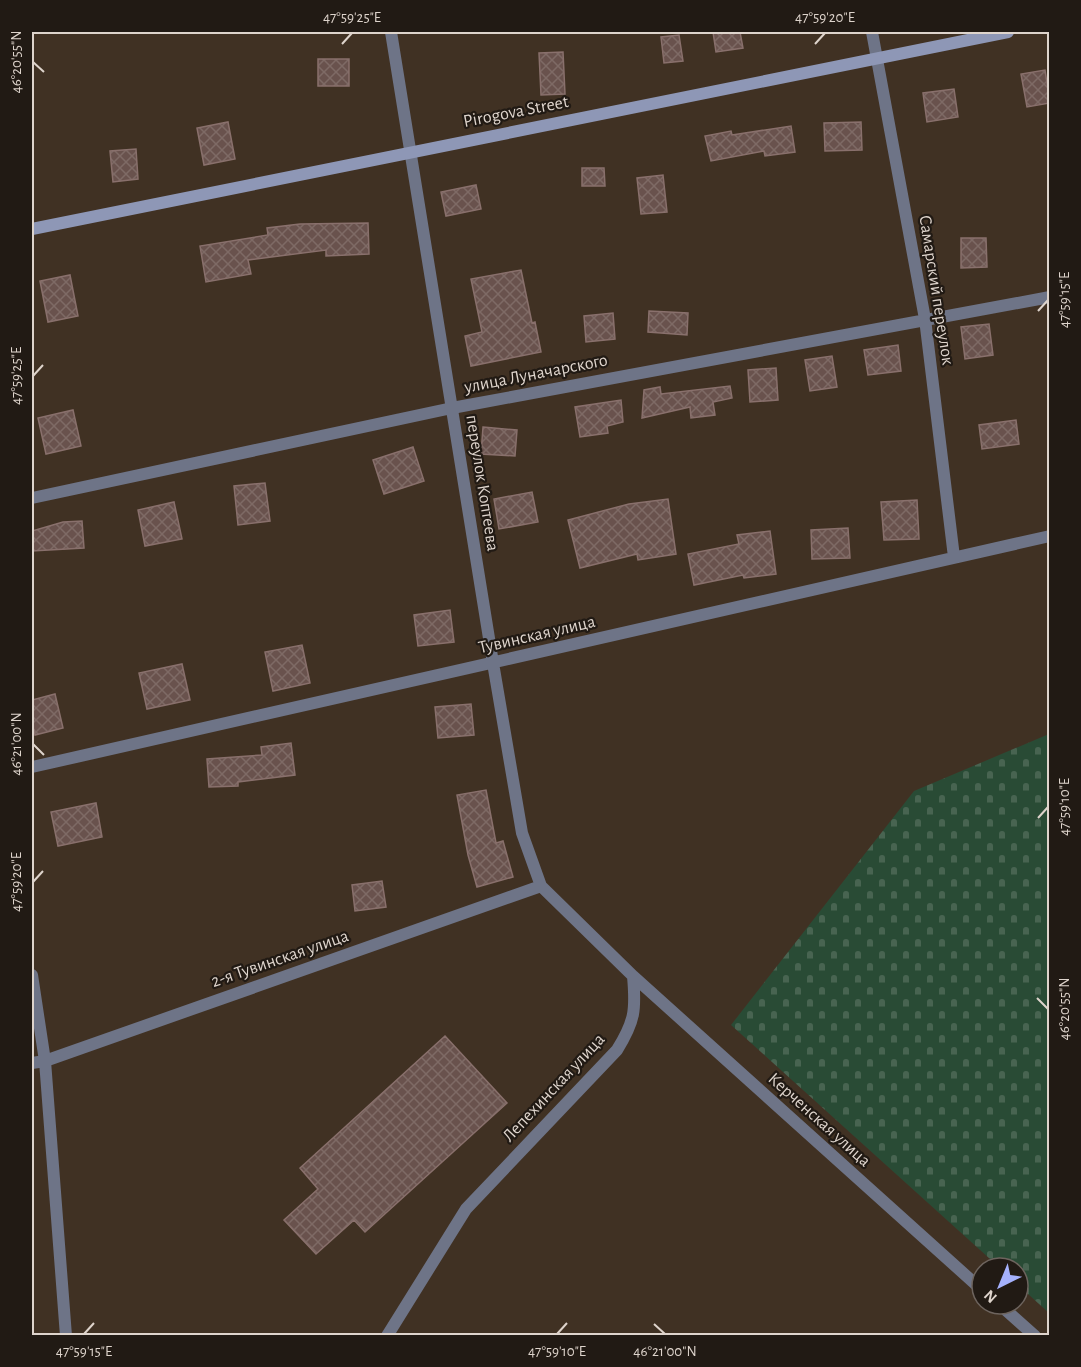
<svg xmlns="http://www.w3.org/2000/svg" width="1081" height="1367" viewBox="0 0 1081 1367" font-family="'Alegreya Sans',sans-serif">
	<style>
		.cemetery { fill: url(#cemetery-stones) }
		.building { fill: url(#building-cross-hatch); stroke: #89706c; stroke-width: 1.5 }
		.lines { fill: none; stroke-linecap: round; stroke-linejoin: round }
		.minor { stroke: #6e7487; stroke-width: 12 }
		.secondary { stroke: #8e97b6; stroke-width: 12 }
		.ticks { fill: none; stroke: #ded4cc; stroke-width: 2 }
		.labels { text-anchor: middle; dominant-baseline: central; stroke-width: 4.5; stroke-linejoin: round; paint-order: stroke }
		.street-label { font-size: 18px; fill: #ded4cc; stroke: #211a14 }
		.neatline { fill: none; stroke: #ded4cc; stroke-width: 2 }
		.ticks-label { font-size: 15px; text-anchor: middle; fill: #ded4cc }
	</style>
	<defs>
		<pattern id="cemetery-stones" width="16" height="16" patternUnits="userSpaceOnUse" patternTransform="scale(1.5)"><rect width="16" height="16" fill="#294b35"/><path d="M2 7V4a2 2 0 0 1 4 0v3zM10 15v-3a2 2 0 0 1 4 0v3z" fill="#486451"/></pattern>
		<pattern id="building-cross-hatch" width="8" height="8" patternUnits="userSpaceOnUse" patternTransform="scale(1.5)"><rect width="8" height="8" fill="#69524d"/><path d="M0 0l8 8M0 8l8-8" fill="none" stroke="#7e6a65"/></pattern>
	</defs>
	<rect width="100%" height="100%" fill="#403123"/>
	<path class="cemetery" d="M1049,734V1313L1018,1285V1268H1000L731,1025L914,791Z"/>
	<path class="building" d="M713,32H740L743,48L716,52Z
		M679,35L683,61L664,63L661,37Z
		M563,52L565,94L541,95L539,53Z
		M318,59H349V86H318Z
		M1045,70L1050,103L1027,107L1021,74Z
		M954,89L958,117L927,122L923,93Z
		M228,122L235,159L204,165L197,128Z
		M861,122L862,150L825,151L824,123Z
		M791,126L795,152L765,156L764,151L711,161L705,136L731,131L732,135Z
		M136,149L138,179L113,182L110,151Z
		M582,168H604L605,186H582Z
		M663,175L667,212L641,214L637,178Z
		M476,185L481,209L446,216L441,192Z
		M368,223L369,254L326,256V250L248,260L251,274L206,282L200,246L268,235L267,228L300,224Z
		M961,238H986L987,267L961,268Z
		M521,270L532,323L535,322L541,352L471,366L465,336L482,332L471,279Z
		M70,275L78,316L48,322L40,281Z
		M649,311L688,313L687,335L648,332Z
		M613,313L615,339L586,342L584,316Z
		M989,324L993,355L965,359L961,327Z
		M898,345L901,371L868,375L864,350Z
		M832,356L837,387L810,391L805,360Z
		M776,368L778,400L750,402L748,370Z
		M730,386L732,398L713,402L715,415L691,418L690,407L642,418L644,390L660,387L661,394Z
		M621,400L623,422L607,426L608,433L580,437L575,407Z
		M73,410L81,446L46,454L38,418Z
		M1016,420L1019,444L982,449L979,425Z
		M483,427L517,430L515,456L481,454Z
		M413,447L424,481L384,494L373,460Z
		M265,483L270,521L238,525L234,486Z
		M532,492L538,522L499,529L494,499Z
		M668,499L676,554L638,560L637,554L580,568L568,520L629,504Z
		M917,500L919,539L884,540L881,502Z
		M174,502L182,539L145,546L138,510Z
		M82,521L84,548L32,551V531L63,522Z
		M848,528L850,558L812,559L811,530Z
		M770,531L776,574L744,578L743,575L694,585L688,554L739,544L737,535Z
		M450,610L454,642L418,646L414,615Z
		M302,645L310,683L273,691L265,652Z
		M182,664L190,700L147,709L139,673Z
		M55,694L63,728L35,735L32,723V700Z
		M471,704L474,735L438,738L435,707Z
		M291,743L295,775L238,782V786L209,787L207,759L262,755L261,747Z
		M486,790L496,843L503,841L513,877L477,887L468,855L457,795Z
		M96,803L102,837L58,846L51,812Z
		M382,881L386,907L355,911L352,885Z
		M445,1036L507,1103L365,1232L354,1220L316,1254L284,1220L318,1189L300,1168Z"/>
	<g class="lines">
		<path class="minor" d="M872,32L925,319L954,557
			M32,498L452,408L1050,297
			M32,767L1050,536
			M32,975L45,1061L66,1336
			M633,976L982,1290
			M32,1063L45,1061L541,886
			M999,1304L1035,1336
			M387,1336L466,1209L617,1050C635,1021 636,1010 633,976L541,886L522,833L493,663L391,32"/>
		<path class="secondary" d="M32,229L1008,32"/>
	</g>
	<path class="ticks" d="M342,44L352,33M815,44L825,33M33,62L44,72M1038,311L1048,300M33,376L43,365M33,744L44,755M1038,818L1048,807M33,882L43,871M1037,998L1048,1009M654,1324L665,1334M84,1334L94,1323M557,1334L567,1323"/>
	<g class="labels">
		<g class="street-label">
			<text transform="translate(516 112) rotate(-11)">Pirogova Street</text>
			<text transform="translate(936 290) rotate(81)">Самарский переулок</text>
			<text transform="translate(536 374) rotate(-11)">улица Луначарского</text>
			<text transform="translate(482 483) rotate(81)">переулок Коптеева</text>
			<text transform="translate(537 635) rotate(-13)">Тувинская улица</text>
			<text transform="translate(280 959) rotate(-19)">2-я Тувинская улица</text>
			<text transform="translate(554 1088) rotate(-47)">Лепехинская улица</text>
			<text transform="translate(819 1120) rotate(42)">Керченская улица</text>
		</g>
	</g>
	<rect width="1081" height="1367" fill="none" stroke="#211a14" stroke-width="66"/>
	<g transform="translate(1000 1286) rotate(223)"><circle r="28" fill="#211a14" stroke="#6d645e" stroke-width="1.5"/>
	<path d="M0-4.5L10 22L0 15L-10 22Z" fill="#a5b1fc"/>
	<text y="-9" font-size="16" font-weight="bold" text-anchor="middle" fill="#ded4cc">N</text>
	</g>
	<rect x="33" y="33" width="1015" height="1301" class="neatline"/>
	<g class="ticks-label">
		<text x="352" y="22">47°59'25"E</text>
		<text x="825" y="22">47°59'20"E</text>
		<text transform="translate(16 62) rotate(-90)" y="5">46°20'55"N</text>
		<text transform="translate(1064 300) rotate(-90)" y="5">47°59'15"E</text>
		<text transform="translate(16 376) rotate(-90)" y="5">47°59'25"E</text>
		<text transform="translate(16 744) rotate(-90)" y="5">46°21'00"N</text>
		<text transform="translate(1064 807) rotate(-90)" y="5">47°59'10"E</text>
		<text transform="translate(16 882) rotate(-90)" y="5">47°59'20"E</text>
		<text transform="translate(1064 1009) rotate(-90)" y="5">46°20'55"N</text>
		<text x="84" y="1356">47°59'15"E</text>
		<text x="557" y="1356">47°59'10"E</text>
		<text x="665" y="1356">46°21'00"N</text>
	</g>
</svg>
